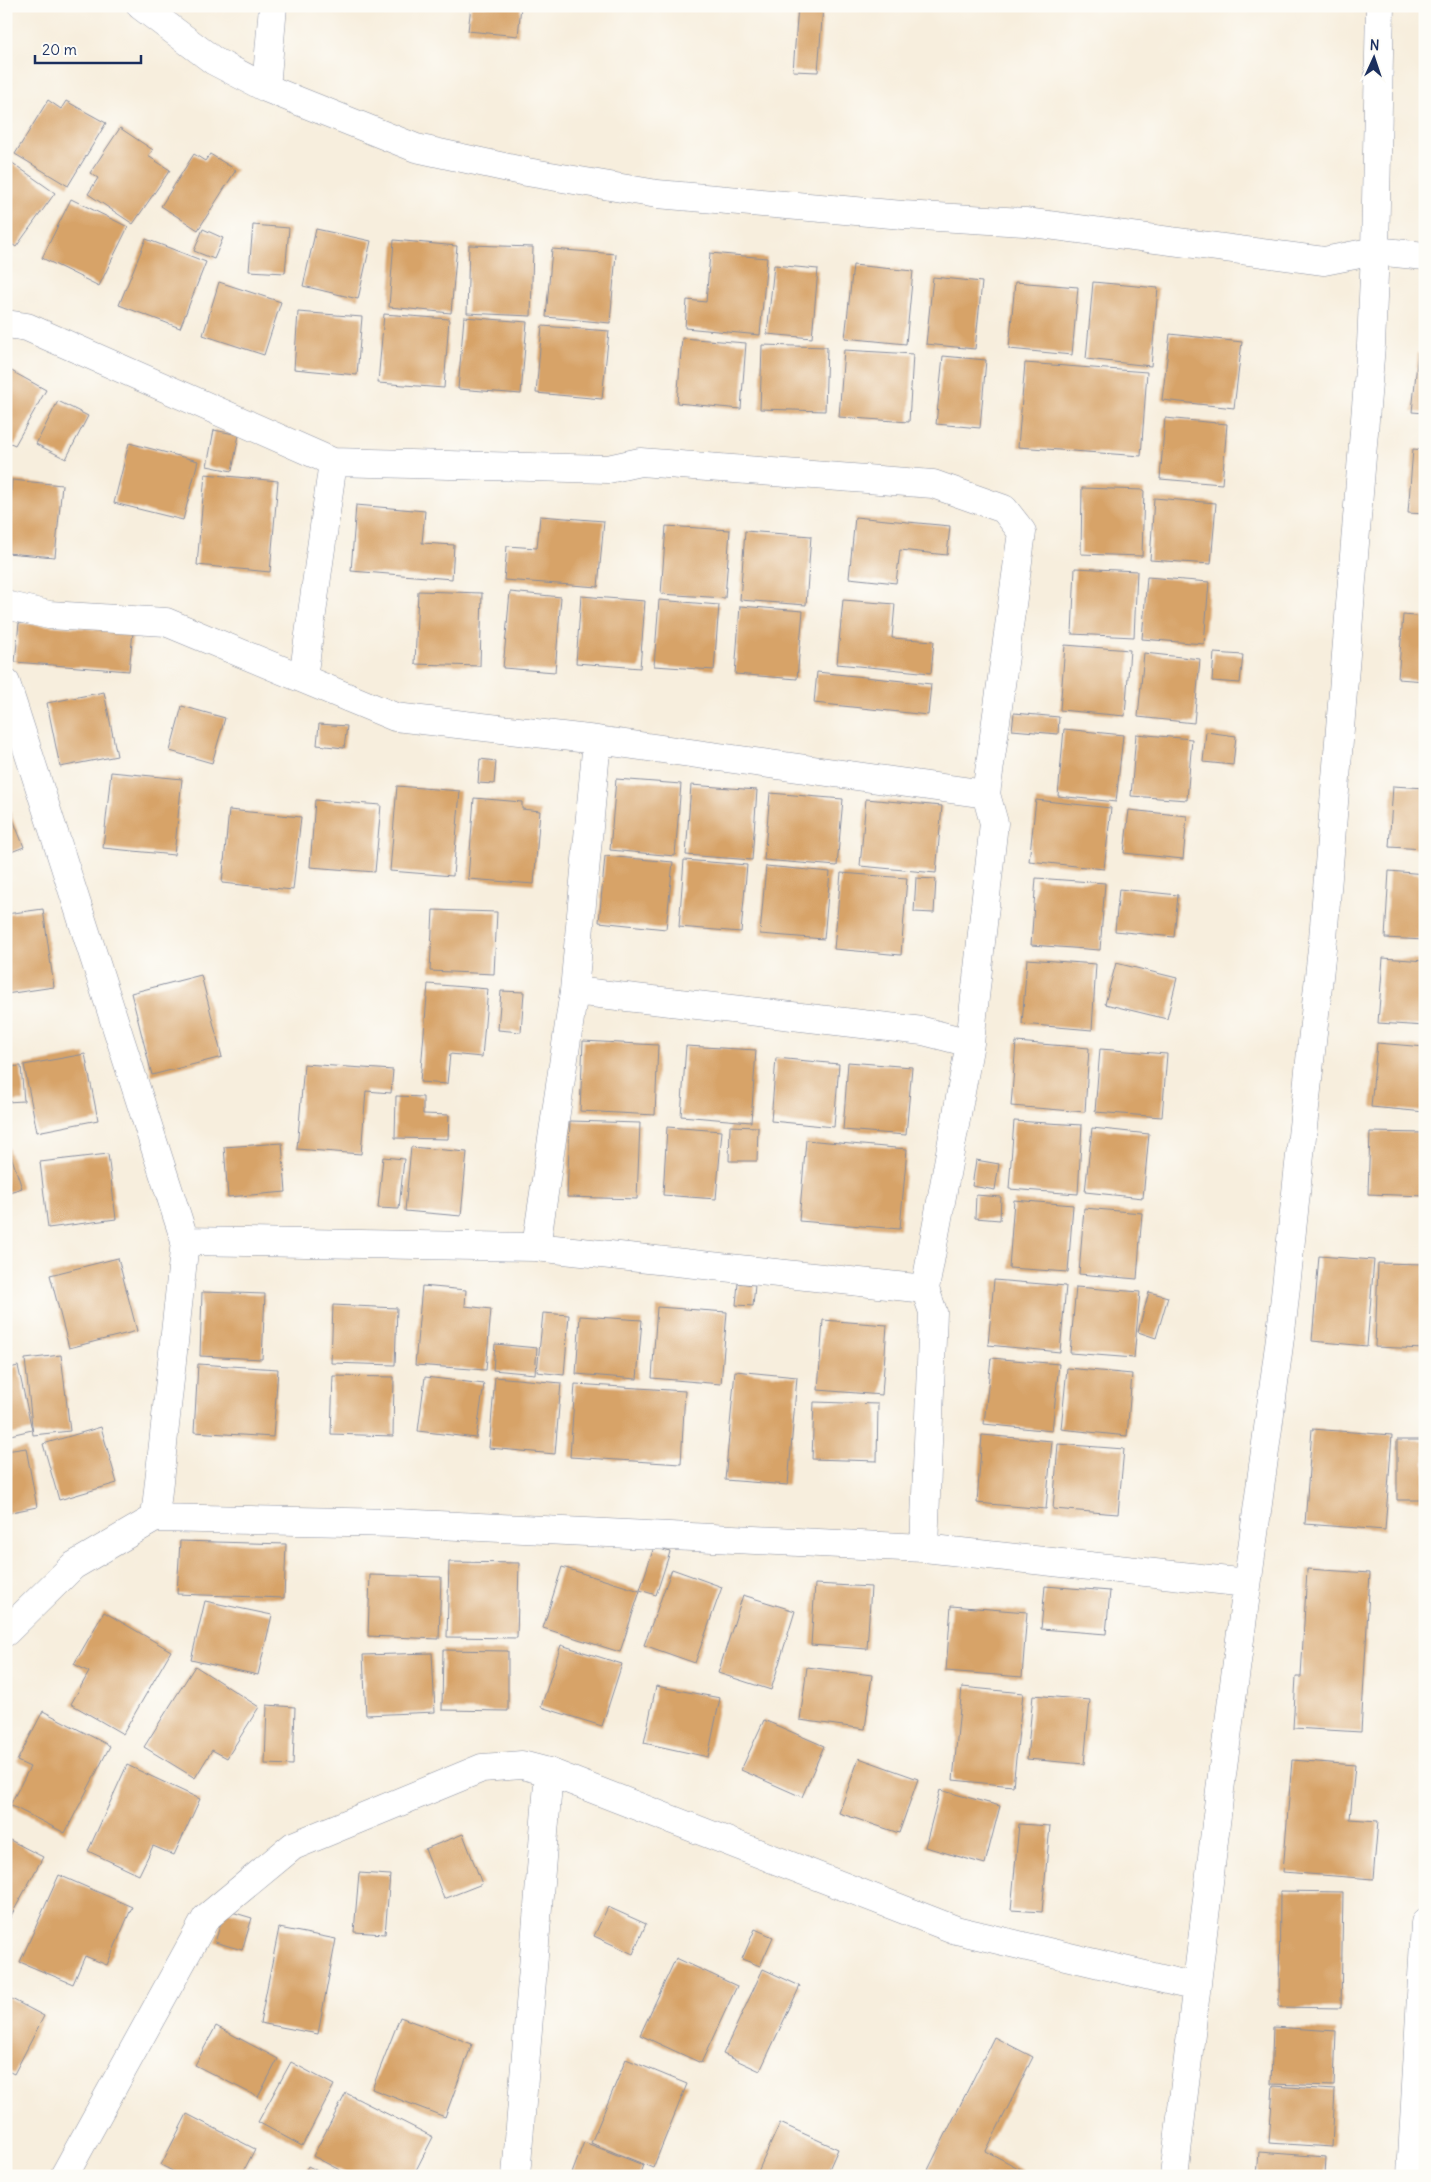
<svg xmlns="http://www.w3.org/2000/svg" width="1431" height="2182" viewBox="0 0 1431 2182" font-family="Delius,sans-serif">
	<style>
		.building { fill: #d7a368 }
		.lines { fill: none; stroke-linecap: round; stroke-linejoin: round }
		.minor-casing { stroke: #898e9e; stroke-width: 29 }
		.minor { stroke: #fff; stroke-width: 28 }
	</style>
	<rect width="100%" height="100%" fill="#fdfcf7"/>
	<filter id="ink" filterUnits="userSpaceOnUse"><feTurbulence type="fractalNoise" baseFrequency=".02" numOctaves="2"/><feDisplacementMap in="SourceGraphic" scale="10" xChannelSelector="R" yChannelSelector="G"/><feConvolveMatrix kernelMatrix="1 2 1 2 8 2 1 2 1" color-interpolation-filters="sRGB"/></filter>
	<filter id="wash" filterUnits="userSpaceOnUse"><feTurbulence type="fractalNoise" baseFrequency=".0096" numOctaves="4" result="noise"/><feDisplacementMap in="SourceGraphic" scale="20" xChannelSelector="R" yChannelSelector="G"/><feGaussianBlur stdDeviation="1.12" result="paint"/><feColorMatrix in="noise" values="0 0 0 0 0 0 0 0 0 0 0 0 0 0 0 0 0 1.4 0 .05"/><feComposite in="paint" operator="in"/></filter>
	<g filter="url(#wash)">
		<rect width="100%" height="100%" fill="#f7eedd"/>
		<g id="blocks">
			<path class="building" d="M471,6H521L518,36L468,31Z
				M798,6H823L818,72L793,71Z
				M48,100L61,109L66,101L106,123L68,186L15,154Z
				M120,128L153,150L148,156L170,170L133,224L88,194L98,178L90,173Z
				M194,154L205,161L210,154L236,170L198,230L161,206Z
				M11,162L55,193L16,247L6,240V169Z
				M71,199L128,227L99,286L42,258Z
				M253,225L289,228L285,273L249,271Z
				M203,229L223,238L214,259L194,251Z
				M316,229L371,241L358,299L303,286Z
				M146,239L206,262L180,328L119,305Z
				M394,240L457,246L451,313L389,307Z
				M469,245L533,247L531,316L467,313Z
				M552,249L616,254L610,323L546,317Z
				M710,253L767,258L760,335L685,328L687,300L706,302Z
				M774,265L818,269L812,338L767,334Z
				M853,265L913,271L906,344L845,338Z
				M933,277L982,282L975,349L926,344Z
				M219,282L281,302L264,355L203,335Z
				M1015,282L1078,287L1072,355L1009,349Z
				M1093,282L1158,288L1151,366L1086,359Z
				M298,312L362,317L357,375L294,369Z
				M384,314L449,319L444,388L378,383Z
				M464,317L527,322L521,394L458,389Z
				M542,326L609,331L602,399L536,393Z
				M1170,334L1242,342L1234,408L1162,400Z
				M682,338L746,343L741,409L677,403Z
				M762,345L827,347L825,411L760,409Z
				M844,350L913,354L909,422L839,417Z
				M1418,353L1425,354V413L1412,412Z
				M943,356L986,360L980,428L936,424Z
				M1025,363L1147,372L1141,456L1018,447Z
				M6,368L46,390L15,445L6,441Z
				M58,401L88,416L66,459L36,444Z
				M1165,418L1227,424L1222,484L1160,479Z
				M214,430L239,435L232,471L207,466Z
				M129,443L198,461L183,520L114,503Z
				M1413,449L1425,450V514L1408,513Z
				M205,474L278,481L270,572L197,565Z
				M12,480L62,485L55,557L6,553Z
				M1082,488L1144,490L1142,556L1081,554Z
				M1154,498L1216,503L1211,564L1150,560Z
				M356,505L425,511L422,543L454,545L452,579L351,571Z
				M540,516L604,521L598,587L504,580L507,546L537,548Z
				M855,517L950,526L947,555L900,550L896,583L849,578Z
				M666,526L730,530L725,598L661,594Z
				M745,531L811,536L806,605L740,600Z
				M1075,568L1137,571L1134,637L1072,634Z
				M1147,577L1209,582L1204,644L1142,639Z
				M418,591L482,593L480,666L415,664Z
				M510,592L561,597L555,672L503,668Z
				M581,596L645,601L640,668L576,663Z
				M659,600L719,605L714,670L654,666Z
				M843,600L895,604L892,638L934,641L931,673L837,664Z
				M740,606L803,611L797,679L735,674Z
				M1403,615L1425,617V681L1398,679Z
				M19,623L133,632L129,671L15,662Z
				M1065,645L1130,650L1125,716L1060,710Z
				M1144,653L1200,659L1194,723L1138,717Z
				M1214,653L1243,655L1240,683L1212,681Z
				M817,672L931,684L928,715L814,703Z
				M104,692L117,756L60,767L47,703Z
				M182,706L225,718L212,763L170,751Z
				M1014,713L1059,717L1058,734L1012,730Z
				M319,724L347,726L344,748L317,745Z
				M1064,729L1123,735L1116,802L1058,796Z
				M1206,732L1236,736L1233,765L1203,762Z
				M1136,734L1192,739L1187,800L1131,796Z
				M480,759L496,761L494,784L478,783Z
				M111,772L182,779L174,855L103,848Z
				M616,779L681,784L675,856L610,850Z
				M691,785L757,790L752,860L686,855Z
				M397,786L460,791L453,876L390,871Z
				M1393,786L1425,788V849L1389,847Z
				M770,793L843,799L837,866L764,860Z
				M474,798L522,802V809L540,811L534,884L468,879Z
				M866,799L942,806L936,873L860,866Z
				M315,800L381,805L375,872L310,867Z
				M1036,800L1111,808L1104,869L1029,861Z
				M6,802L24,847L6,854Z
				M229,810L301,817L293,890L222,883Z
				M1129,810L1187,816L1183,859L1124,853Z
				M605,856L673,862L666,929L599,922Z
				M684,860L747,865L741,932L679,927Z
				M766,866L830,872L824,939L760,934Z
				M1389,871L1425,874V940L1385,938Z
				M841,873L907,878L901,955L834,949Z
				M916,878L936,879L934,913L914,912Z
				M1036,878L1105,883L1100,950L1031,945Z
				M1119,889L1178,895L1174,937L1115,931Z
				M43,909L54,987L6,994V914Z
				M433,910L497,912L494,974L430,971Z
				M1383,958L1425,961V1026L1378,1023Z
				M1027,959L1096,964L1092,1030L1022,1024Z
				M1116,963L1177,978L1167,1019L1105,1004Z
				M201,975L222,1057L152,1075L131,993Z
				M428,984L488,989L482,1057L450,1054L447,1084L420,1082Z
				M501,991L524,992L521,1032L498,1030Z
				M583,1041L658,1045L655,1115L580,1111Z
				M1016,1042L1089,1048L1085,1112L1011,1106Z
				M1377,1043L1425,1047V1112L1371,1107Z
				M686,1046L756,1050L751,1122L681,1116Z
				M1100,1049L1167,1054L1162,1117L1095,1112Z
				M85,1054L98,1120L37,1132L24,1065Z
				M776,1058L839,1064L834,1127L771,1121Z
				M848,1062L912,1067L906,1135L843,1130Z
				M304,1064L393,1070L391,1093L366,1091L361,1154L297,1149Z
				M21,1066L24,1101L6,1102V1067Z
				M396,1096L423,1097V1114L449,1115L448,1139L395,1138Z
				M570,1121L640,1123L637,1199L567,1197Z
				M1014,1121L1082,1125L1078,1194L1009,1189Z
				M730,1126L758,1127L757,1161H729Z
				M667,1127L722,1131L716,1199L663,1195Z
				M1092,1128L1149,1134L1143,1198L1085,1192Z
				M1370,1132L1425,1133V1196L1368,1194Z
				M806,1140L907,1149L900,1229L799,1221Z
				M6,1141L22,1188L6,1193Z
				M282,1143L286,1192L228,1197L224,1147Z
				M411,1147L467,1152L461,1216L405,1211Z
				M108,1154L116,1219L48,1228L40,1162Z
				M383,1157L404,1159L399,1209L378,1208Z
				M976,1160L999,1164L995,1190L972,1186Z
				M976,1195L1001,1197L1000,1220L975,1218Z
				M1014,1200L1073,1205L1068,1272L1009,1268Z
				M1084,1208L1142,1213L1137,1279L1079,1274Z
				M1319,1256L1374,1260L1367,1346L1312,1341Z
				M118,1258L137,1331L69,1348L50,1275Z
				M1378,1263L1425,1264V1349L1375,1347Z
				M994,1280L1066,1286L1060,1352L988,1345Z
				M738,1283L755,1285L753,1306L736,1305Z
				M422,1286L466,1290L465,1306L491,1309L486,1370L415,1365Z
				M1076,1287L1140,1292L1134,1358L1070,1353Z
				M202,1292L265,1294L262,1359L200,1356Z
				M1149,1292L1168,1297L1156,1338L1138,1332Z
				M333,1305L397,1308L395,1365L331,1363Z
				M657,1307L727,1312L721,1384L652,1378Z
				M543,1313L569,1315L564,1375L537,1372Z
				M580,1316L642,1320L637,1379L576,1374Z
				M823,1320L887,1325L882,1395L818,1390Z
				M495,1344L537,1348L535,1374L493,1370Z
				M61,1355L70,1431L33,1435L25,1359Z
				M991,1358L1059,1364L1052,1431L984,1424Z
				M198,1364L278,1369L273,1437L194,1432Z
				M18,1366L32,1430L6,1436V1369Z
				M1067,1368L1132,1374L1127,1436L1061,1429Z
				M735,1371L797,1377L788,1485L725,1480Z
				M333,1376L394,1377L393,1436L331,1434Z
				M425,1377L484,1384L476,1438L418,1431Z
				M495,1377L561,1383L555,1454L489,1448Z
				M575,1384L685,1391L681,1464L570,1457Z
				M814,1402L878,1404L877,1461L812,1459Z
				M101,1427L117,1483L59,1500L43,1444Z
				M1312,1429L1392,1435L1385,1530L1305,1524Z
				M982,1435L1052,1441L1046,1509L977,1503Z
				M1397,1440H1425V1500H1397Z
				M1058,1444L1124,1449L1118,1514L1053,1509Z
				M26,1448L37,1507L6,1513V1451Z
				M180,1541L286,1544L284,1598L177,1594Z
				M654,1547L670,1552L656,1595L640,1590Z
				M449,1562L519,1563L517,1638L447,1637Z
				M562,1567L640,1591L620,1652L543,1628Z
				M672,1569L722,1587L695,1663L644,1645Z
				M1307,1569L1370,1573L1361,1732L1293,1728L1296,1677H1301Z
				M370,1575L441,1577L439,1639L368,1636Z
				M815,1584L871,1587L867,1649L811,1645Z
				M1045,1586L1110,1591L1106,1634L1041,1629Z
				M743,1595L795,1611L771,1690L718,1673Z
				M205,1601L272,1615L258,1675L191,1660Z
				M951,1606L1027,1612L1022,1677L946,1671Z
				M104,1612L171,1651L123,1734L71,1704L89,1672L74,1664Z
				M561,1645L622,1664L602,1726L541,1707Z
				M443,1650L508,1651V1711L442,1710Z
				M432,1653L435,1712L366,1715L363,1655Z
				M195,1666L259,1707L227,1758L212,1750L195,1778L144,1747Z
				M807,1667L872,1675L865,1729L800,1720Z
				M656,1686L720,1698L708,1757L644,1743Z
				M962,1687L1023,1693L1013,1786L953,1780Z
				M1033,1695L1090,1700L1084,1764L1027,1759Z
				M267,1705L295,1707L293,1765L265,1764Z
				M43,1711L110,1746L65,1833L10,1805L30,1767L17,1761Z
				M764,1720L824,1746L802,1797L741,1770Z
				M859,1758L918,1779L899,1833L839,1813Z
				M1292,1760L1355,1765L1350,1819L1378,1821L1373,1879L1283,1872Z
				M127,1765L200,1799L174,1855L153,1846L139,1875L88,1851Z
				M940,1790L1000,1806L985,1864L925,1847Z
				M1019,1824L1050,1826L1042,1912L1011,1910Z
				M463,1834L482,1884L444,1899L425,1849Z
				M6,1838L43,1857L6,1925Z
				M359,1873L390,1875L385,1934L354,1932Z
				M59,1875L132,1907L107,1965L85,1956L73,1984L20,1962Z
				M1280,1891L1343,1892L1341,2008L1279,2007Z
				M608,1907L646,1924L633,1954L594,1936Z
				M225,1910L252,1918L242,1950L215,1942Z
				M279,1928L336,1939L318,2034L260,2023Z
				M755,1929L773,1937L760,1966L742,1959Z
				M676,1958L737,1986L701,2063L640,2035Z
				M763,1969L800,1986L760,2071L723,2054Z
				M6,1996L44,2016L14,2074L6,2070Z
				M400,2017L472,2044L445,2117L372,2089Z
				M216,2026L278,2059L258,2097L195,2065Z
				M1273,2027L1336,2031L1334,2086L1271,2084Z
				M994,2037L1033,2057L986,2151L1028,2173L1027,2176H925Z
				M626,2059L687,2084L653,2168L591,2143Z
				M291,2062L334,2085L302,2146L258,2122Z
				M1273,2086L1335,2090L1332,2147L1269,2143Z
				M346,2093L433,2137L413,2176H351L313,2156Z
				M187,2114L255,2149L241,2176H182L161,2165Z
				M780,2123L838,2149L826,2176H756Z
				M584,2142L643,2165L639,2176H571Z
				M1259,2152L1326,2157L1325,2176H1257Z
				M308,2166L327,2176H303Z"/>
		</g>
	</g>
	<g filter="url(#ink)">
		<use href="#blocks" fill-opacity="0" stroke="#898e9e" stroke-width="1"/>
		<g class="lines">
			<defs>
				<path id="minor" d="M141,6L214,61L266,88
					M273,6L266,88L416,148L527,172L657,194L903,215L1025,222L1324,261L1375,251L1380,6
					M6,324L27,327L333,462L608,469L640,462L933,484L1004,509L1022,532L986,794L994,823L970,1043L925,1289L933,1312L924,1548
					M6,605L49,615L166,622L395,717L597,740L986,794
					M303,678L333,462
					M6,683L185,1241L155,1518
					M574,991L923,1031L970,1043
					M185,1241L536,1247L925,1289
					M536,1247L574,991L597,740
					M6,1632L73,1566L155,1518L396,1523L924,1548L1247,1583
					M64,2176L206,1918L293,1846L482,1768L522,1765L549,1772L956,1930L1196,1987
					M516,2176L549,1772
					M1174,2176L1220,1790L1283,1315L1323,939L1371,345L1375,251L1425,256
					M1411,2176L1425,1923"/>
			</defs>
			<use href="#minor" class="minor-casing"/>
			<use href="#minor" class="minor"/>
		</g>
	</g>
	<rect width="1431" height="2182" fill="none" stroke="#fdfcf7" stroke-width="25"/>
	<g transform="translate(1374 58) rotate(3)" stroke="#fdfcf7" stroke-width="4" paint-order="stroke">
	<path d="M0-4L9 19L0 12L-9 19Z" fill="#1b2f5e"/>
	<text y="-8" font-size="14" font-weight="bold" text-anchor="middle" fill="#1b2f5e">N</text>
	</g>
	<path d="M35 55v8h106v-8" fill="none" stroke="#1b2f5e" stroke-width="2.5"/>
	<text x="42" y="55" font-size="15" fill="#1b2f5e" stroke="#fdfcf7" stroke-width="4" paint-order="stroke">20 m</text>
</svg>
